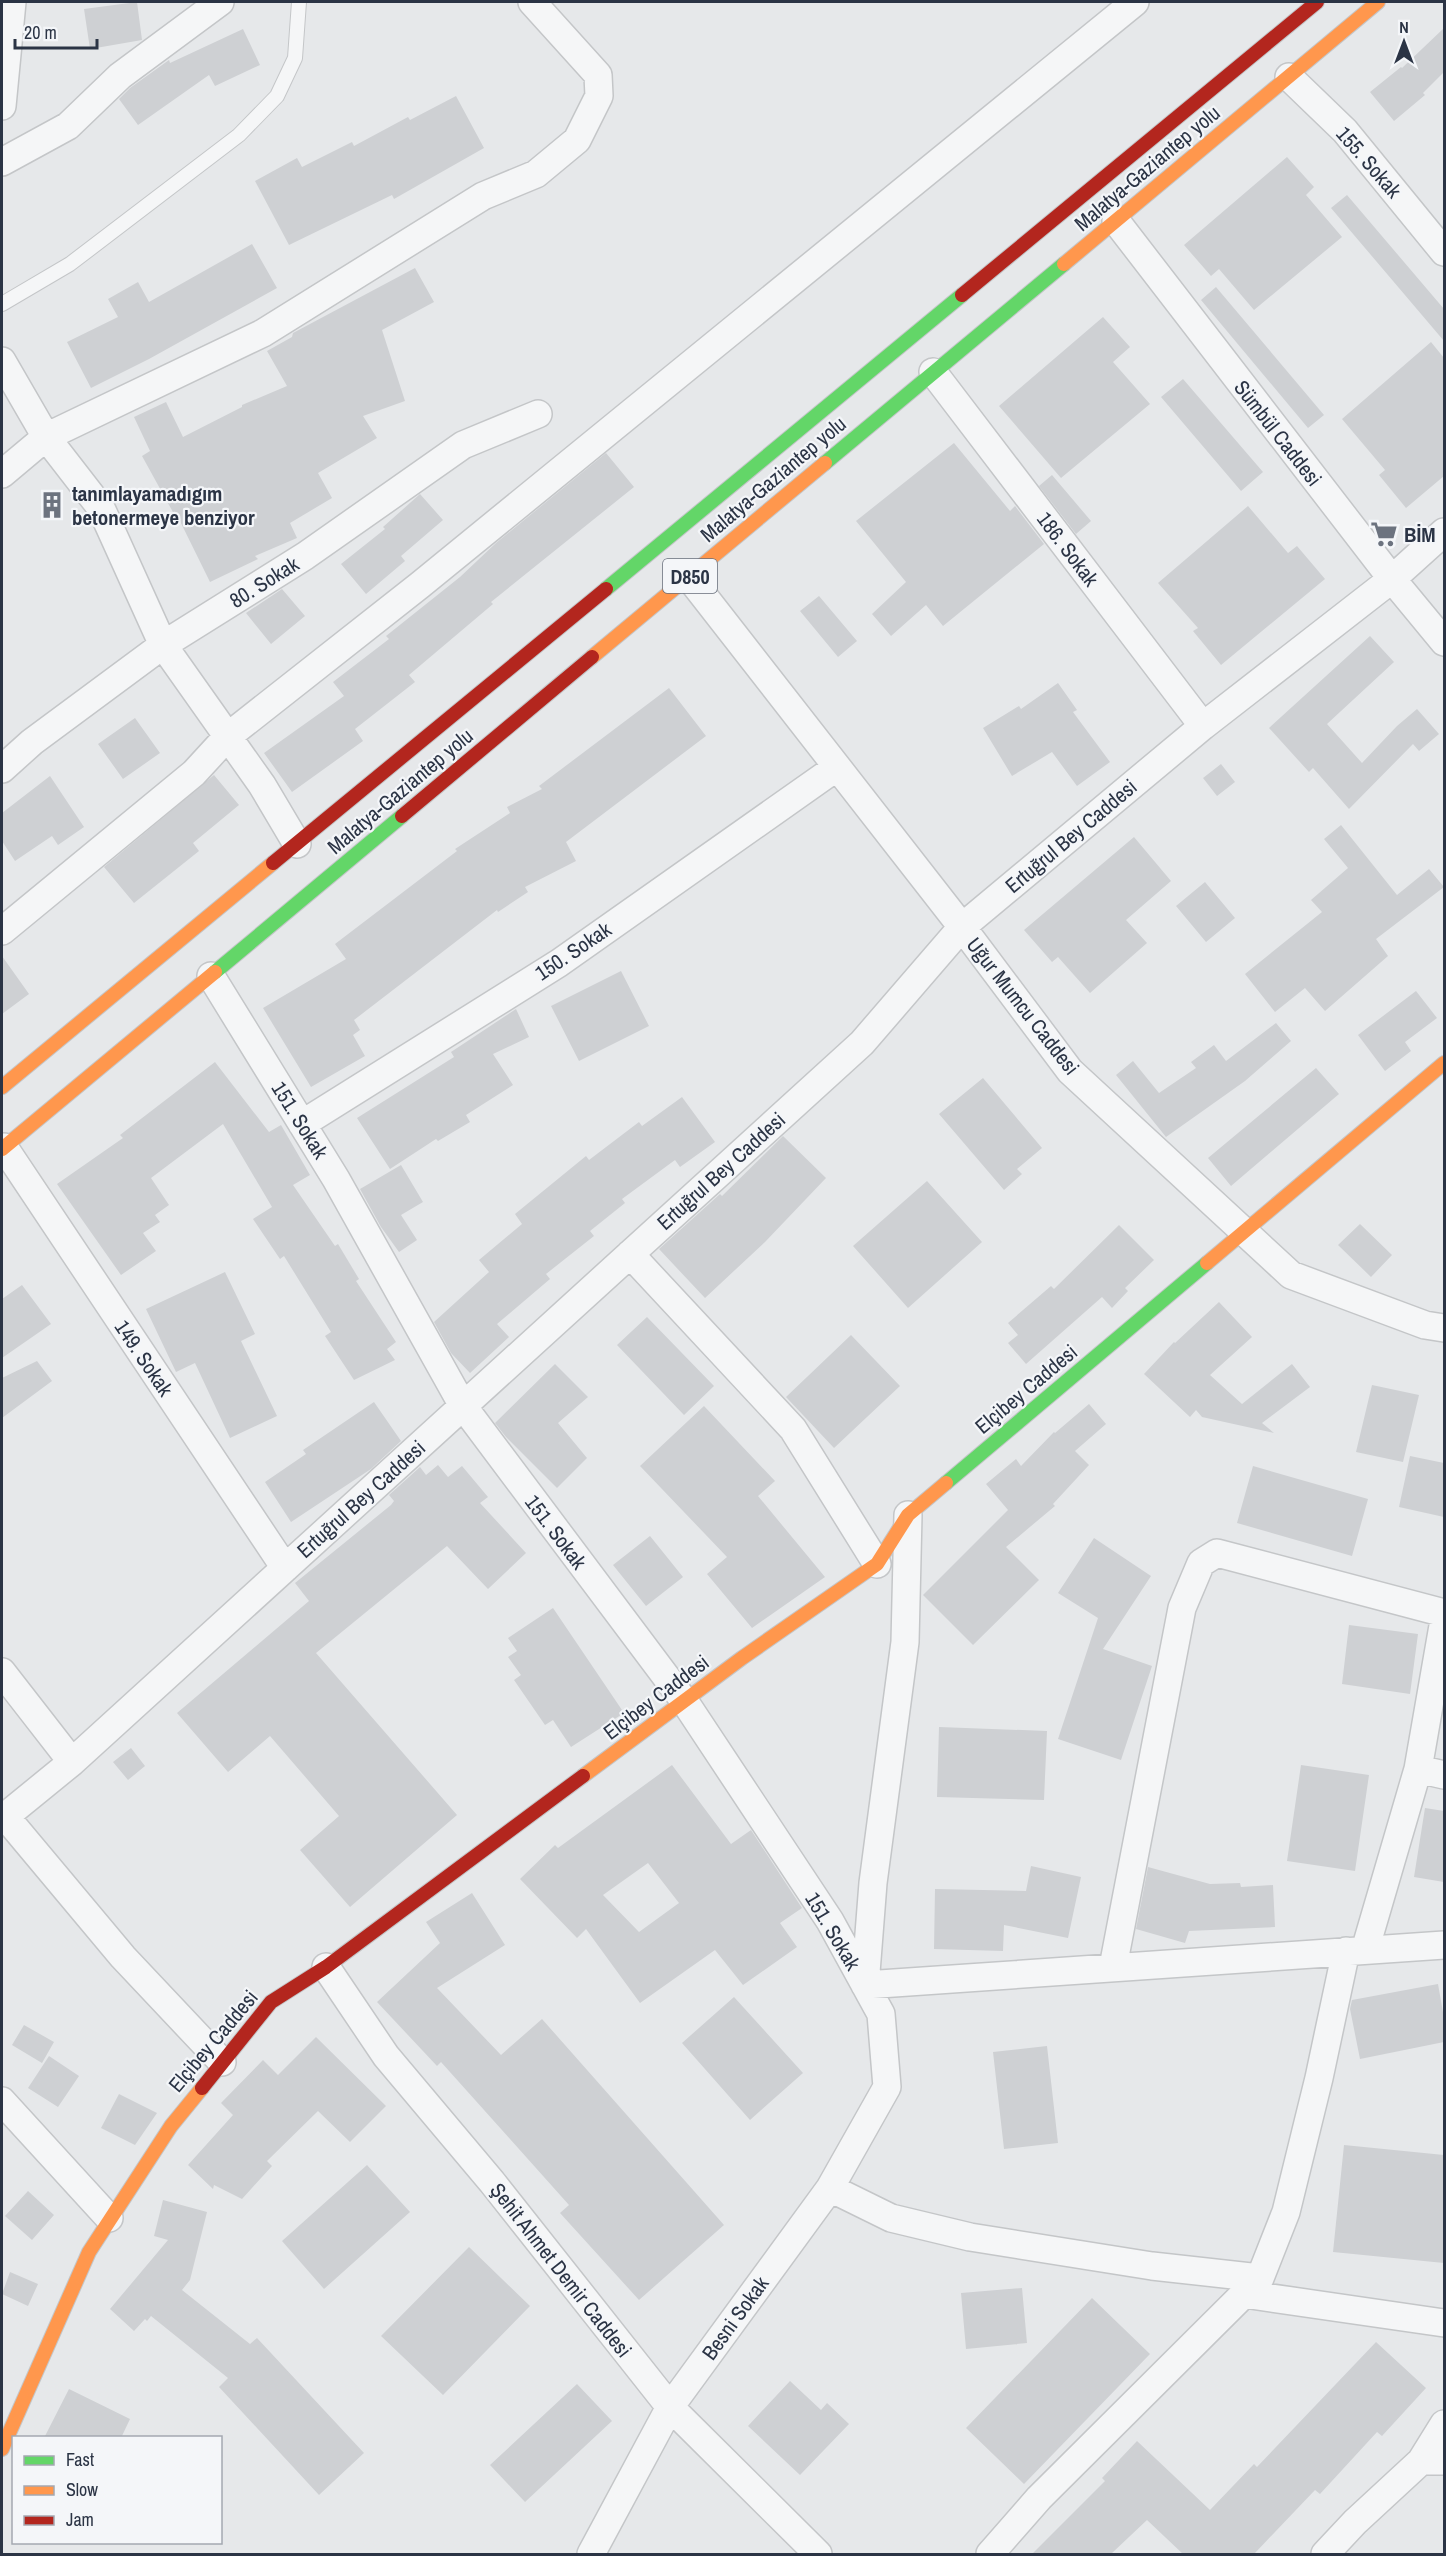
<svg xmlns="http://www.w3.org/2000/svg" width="1446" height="2556" viewBox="0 0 1446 2556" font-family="'Archivo Narrow',sans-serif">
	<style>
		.building { fill: #ced0d3; fill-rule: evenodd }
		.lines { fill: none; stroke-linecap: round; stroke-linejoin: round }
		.lane-casing { stroke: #c4c6c8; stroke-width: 16 }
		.street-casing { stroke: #c4c6c8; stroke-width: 30 }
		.fast-casing { stroke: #c4c6c8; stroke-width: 16 }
		.slow-casing { stroke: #c4c6c8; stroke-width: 16 }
		.jam-casing { stroke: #c4c6c8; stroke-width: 16 }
		.lane { stroke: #f5f6f7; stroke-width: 14 }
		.street { stroke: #f5f6f7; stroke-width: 27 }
		.fast { stroke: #63d668; stroke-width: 14 }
		.slow { stroke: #ff974d; stroke-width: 14 }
		.jam { stroke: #b3261e; stroke-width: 14 }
		.labels { text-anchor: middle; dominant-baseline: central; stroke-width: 4.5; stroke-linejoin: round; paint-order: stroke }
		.shield { fill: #f4f6f9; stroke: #676e7b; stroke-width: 1.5 }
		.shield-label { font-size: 20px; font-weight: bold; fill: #2b3445 }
		.street-label { font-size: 21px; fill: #2b3445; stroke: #f4f6f9 }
		.poi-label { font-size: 21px; font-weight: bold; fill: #2b3445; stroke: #f4f6f9; text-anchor: start }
	</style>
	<rect width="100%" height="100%" fill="#e6e8ea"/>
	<path class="building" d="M137,2L142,40L90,49L84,9Z
		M1444,28V72L1423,93L1425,95L1394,121L1370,92L1401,67L1402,68Z
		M243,29L260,65L215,86L209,75L138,125L119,99L130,88L169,60L170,63Z
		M456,96L484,148L394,199L392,195L289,245L255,181L297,158L302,167L352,142L354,146L408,117L410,120Z
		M1287,157L1314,187L1306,195L1342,237L1254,310L1219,269L1211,276L1184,245Z
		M1347,195L1444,309V341L1331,208Z
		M252,244L277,288L149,359L91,388L67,342L118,317L108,299L138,282L149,302Z
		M415,268L434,302L382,330L405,401L363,416L377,438L318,473L332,498L290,523L297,538L255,556L258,559L210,582L176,513L174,514L142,456L150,451L134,417L166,402L183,437L242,407V405L287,386L267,351L292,337L293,333Z
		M1216,287L1324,415L1308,428L1201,300Z
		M1103,317L1130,347L1113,362L1150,404L1061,478L999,406Z
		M1431,342L1444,358V476L1406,508L1379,475L1385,470L1342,419Z
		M1183,379L1263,472L1241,491L1161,397Z
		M954,443L1010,511L1015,506L1044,544L943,626L926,605L891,636L872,614L906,582L856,521Z
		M606,453L634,487L491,602L493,604L409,675L415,682L355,729L363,741L292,792L264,753L344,696L333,682L389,639L386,636L460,577L496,543Z
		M1052,475L1091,521L1076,534L1039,486Z
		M420,494L443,520L401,556L405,561L366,594L341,564L385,529L383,527Z
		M1248,506L1288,553L1297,546L1325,579L1221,665L1193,631L1198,628L1158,583Z
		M282,589L305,616L271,644L246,613Z
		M819,596L857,641L838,657L800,611Z
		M1370,636L1394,662L1327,724L1362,763L1397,726L1417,709L1439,734L1419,751L1413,744L1349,809L1313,768L1309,772L1269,728Z
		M1058,683L1077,710L1073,712L1110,762L1077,786L1052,752L1012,776L983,728L1019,706L1021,709Z
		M669,688L706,736L566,842L576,861L525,887L528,892L498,912L497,910L354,1020L360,1030L353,1035L365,1056L311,1087L263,1008L346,959L335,944L457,851L455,849L510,813L507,807L542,789L539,786Z
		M135,718L160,753L123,779L98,744Z
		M1221,764L1235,782L1217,796L1203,778Z
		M214,775L239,805L193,843L199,851L134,903L104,867Z
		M50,776L84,827L58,845L52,836L15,861L2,841V813Z
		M1341,825L1397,895L1429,869L1444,887L1376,939L1388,956L1325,1011L1305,988L1275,1012L1245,974L1322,912L1311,900L1348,868L1324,839Z
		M1134,837L1171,881L1126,920L1147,943L1090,993L1058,957L1052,962L1024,930Z
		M1205,882L1235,918L1206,942L1176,906Z
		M2,956L29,994L2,1014Z
		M621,971L649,1026L579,1061L551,1006Z
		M1416,991L1437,1018L1405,1042L1411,1051L1385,1071L1358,1035Z
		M516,1009L529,1037L493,1054L513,1085L466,1115L470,1122L438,1141L436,1139L390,1169L357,1118L454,1057L451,1052Z
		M1276,1023L1291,1041L1245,1081L1166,1137L1116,1075L1133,1061L1159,1093L1196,1068L1191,1062L1214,1045L1226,1061Z
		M215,1062L269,1132L281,1125L310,1175L293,1185L335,1246L338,1244L359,1279L356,1281L396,1342L387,1349L395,1360L354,1380L325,1336L331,1332L284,1256L280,1259L253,1219L272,1207L223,1124L151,1178L169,1205L155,1215L160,1222L143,1233L156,1251L121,1275L57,1184L123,1138L120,1135Z
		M1316,1068L1339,1094L1231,1186L1208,1158Z
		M983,1078L1042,1148L1017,1169L1022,1174L1004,1190L939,1114Z
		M682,1097L715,1142L680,1167L675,1160L622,1199L625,1203L590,1231L594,1236L546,1274L550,1279L497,1324L509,1337L470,1373L451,1353L434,1322L489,1272L479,1260L522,1224L515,1214L586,1156L589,1160L639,1122L642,1126Z
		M783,1136L826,1178L765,1242L705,1298L659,1249L720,1194L722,1196Z
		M401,1165L423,1202L401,1215L417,1240L399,1252L381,1227L360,1189Z
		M927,1181L982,1242L908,1308L853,1246Z
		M1360,1224L1392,1255L1371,1277L1338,1245Z
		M1119,1225L1154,1260L1125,1288L1128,1291L1112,1308L1102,1297L1026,1364L1008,1343L1018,1335L1008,1323L1051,1286L1054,1289Z
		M225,1272L255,1334L241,1341L277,1416L230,1438L195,1363L176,1372L146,1309Z
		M22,1285L51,1324L2,1358V1299Z
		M1219,1302L1252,1337L1210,1375L1242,1404L1292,1364L1310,1387L1262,1423L1274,1433L1202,1417L1196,1410L1190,1417L1144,1374L1174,1342L1175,1343Z
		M647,1317L714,1386L684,1415L617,1345Z
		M851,1335L900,1386L834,1448L786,1397Z
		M37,1361L52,1381L2,1418V1378Z
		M555,1364L588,1397L558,1423L587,1458L557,1488L506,1437L495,1423Z
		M1372,1385L1419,1395L1403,1462L1356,1452Z
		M374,1402L401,1441L371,1469L291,1522L265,1482L306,1454L303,1450Z
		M1089,1404L1106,1424L1075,1451L1089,1465L1053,1504L1055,1506L1006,1547L1039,1580L973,1645L923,1595L1008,1510L986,1484L1016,1459L1021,1466L1054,1432L1055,1433Z
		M704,1406L775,1481L758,1496L825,1577L752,1628L707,1574L727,1557L640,1466Z
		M1410,1456L1444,1463V1517L1399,1507Z
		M438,1465L448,1477L462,1466L488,1497L480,1503L526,1553L488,1589L447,1546L316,1653L457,1815L350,1907L300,1850L339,1816L270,1736L228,1772L177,1713L309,1601L295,1583L391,1505L394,1501L389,1495L420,1467L426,1475Z
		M1253,1466L1368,1499L1352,1556L1237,1523Z
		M650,1536L683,1577L646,1606L613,1565Z
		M1094,1538L1151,1576L1103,1649L1152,1666L1121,1760L1058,1739L1098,1618L1058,1593Z
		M553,1608L624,1713L571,1747L553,1720L545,1725L514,1680L521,1675L508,1657L517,1651L508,1638Z
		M1349,1625L1418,1634L1410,1694L1342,1684Z
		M939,1727L1047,1731L1044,1800L937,1797Z
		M131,1748L145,1766L128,1780L113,1762Z
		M672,1765L731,1844L751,1830L802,1908L780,1923L797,1947L743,1985L715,1950L640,2003L586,1929L577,1938L520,1879L555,1845L558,1848ZM648,1863L679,1903L639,1932L603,1895Z
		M1301,1765L1369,1775L1355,1871L1287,1861Z
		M1425,1808L1444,1811V1882L1414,1877Z
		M1031,1866L1081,1877L1068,1938L1004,1925L1003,1951L934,1949L935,1889L1026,1891Z
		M1148,1867L1210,1884L1240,1883L1241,1887L1273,1885L1275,1927L1189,1931L1185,1943L1136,1929Z
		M472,1893L505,1945L437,1988L501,2055L542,2019L724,2225L639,2300L560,2213L569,2205L441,2062L437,2066L377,2002L440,1943L426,1922Z
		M1438,1984L1444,2018V2042L1360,2059L1350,2009L1352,2000Z
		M734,1997L803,2073L750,2120L682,2043Z
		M24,2025L54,2042L42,2063L12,2045Z
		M316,2037L386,2106L350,2142L318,2111L267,2161L272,2166L242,2199L214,2185L213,2189L188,2165L233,2115L221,2103L263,2060L278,2075Z
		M1047,2046L1058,2143L1004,2149L993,2052Z
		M49,2056L79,2076L58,2107L28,2088Z
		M119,2094L157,2113L135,2145L101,2128Z
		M1344,2145L1444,2155V2263L1333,2252Z
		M367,2165L410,2212L324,2289L282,2241Z
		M28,2191L54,2215L32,2240L5,2216Z
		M163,2200L207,2212L190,2280L182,2290L250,2344L257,2338L364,2453L319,2495L219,2387L228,2378L151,2316L147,2321L145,2319L134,2331L110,2309L168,2240L154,2236Z
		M469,2247L530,2306L443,2395L381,2336Z
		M10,2272L38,2284L28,2306L2,2294Z
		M1022,2288L1027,2343L966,2349L961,2293Z
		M1092,2298L1150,2354L1024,2484L966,2428Z
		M1376,2342L1426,2388L1382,2436L1377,2432L1320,2494L1315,2490L1254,2554H1183L1147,2520L1111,2554H1032L1105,2481L1102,2478L1137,2441L1210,2510L1254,2464L1257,2467Z
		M790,2381L821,2410L827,2403L849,2424L800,2475L748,2426Z
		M577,2384L612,2421L525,2502L490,2465Z
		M69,2389L130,2419L121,2438H44Z"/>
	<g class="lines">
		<defs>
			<path id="lane" d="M2,304L70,264L239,135L277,96L295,58L299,2"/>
			<path id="street" d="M1289,77L1345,131L1444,252
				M2,106L12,2
				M2,162L68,126L120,76L220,2
				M1116,221L1392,579L1444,642
				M2,361L46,437L101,508L163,645L262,785L297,844
				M933,372L1203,726
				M2,474L46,437L263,333L483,196L536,174L577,140L599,96L598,75L532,2
				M689,577L962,927L1070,1071L1291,1275L1425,1325L1444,1328
				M2,769L32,742L163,645L305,556L463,445L538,414
				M2,931L194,773L227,737L420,585L1135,2
				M211,976L336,1179L463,1406L685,1702L830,1921L881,2014L887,2087L830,2188L670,2407L591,2554
				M302,1124L559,963L837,767
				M4,1147L285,1568
				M630,1254L793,1429L877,1564
				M908,1515L905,1642L873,1883L865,1985L1444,1945
				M2,1672L72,1762
				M1418,1769L1444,1775
				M5,1816L123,1957L222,2062
				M2,1819L72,1762L862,1043L962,927L1203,726L1392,579L1444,532
				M1365,1950L1418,1769L1444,1620
				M326,1967L386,2056L492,2182L670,2407L818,2554
				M1113,1967L1182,1608L1201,1563L1217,1553L1444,1613
				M2,2101L109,2218
				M830,2188L891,2218L970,2237L1152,2266L1260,2278
				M1244,2294L1444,2323
				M1421,2461L1444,2424
				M990,2554L1039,2498L1260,2278L1286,2212L1319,2078L1346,1951
				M1325,2554L1355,2522L1421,2461H1444"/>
			<path id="fast" d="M825,463L1064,264
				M606,589L962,295
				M215,972L402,816
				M946,1483L1207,1263"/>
			<path id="slow" d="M1064,264L1378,2
				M592,657L825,463
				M2,1087L273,863
				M2,1149L215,972
				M1207,1263L1444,1063
				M583,1776L742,1658L877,1564L908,1515L946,1483
				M2,2449L89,2252L171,2126L202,2088"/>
			<path id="jam" d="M962,295L1317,2
				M402,816L592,657
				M273,863L606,589
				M202,2088L271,2002L326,1967L583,1776"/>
		</defs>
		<use href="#lane" class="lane-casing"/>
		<use href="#street" class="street-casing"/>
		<use href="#fast" class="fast-casing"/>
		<use href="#slow" class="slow-casing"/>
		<use href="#jam" class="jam-casing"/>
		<use href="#lane" class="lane"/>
		<use href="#street" class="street"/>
		<use href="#fast" class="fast"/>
		<use href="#slow" class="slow"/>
		<use href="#jam" class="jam"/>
	</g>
	<defs>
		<symbol id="building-bare" viewBox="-9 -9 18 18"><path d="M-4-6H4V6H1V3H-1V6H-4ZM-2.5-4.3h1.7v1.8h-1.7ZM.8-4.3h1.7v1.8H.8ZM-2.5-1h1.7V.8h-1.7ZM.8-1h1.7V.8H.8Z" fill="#6c737f" stroke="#f4f6f9" stroke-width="2.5" paint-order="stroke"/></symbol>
		<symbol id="supermarket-bare" viewBox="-9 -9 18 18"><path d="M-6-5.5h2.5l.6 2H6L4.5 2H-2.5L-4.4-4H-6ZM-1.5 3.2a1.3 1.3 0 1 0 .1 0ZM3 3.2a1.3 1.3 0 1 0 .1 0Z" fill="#6c737f" stroke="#f4f6f9" stroke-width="2.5" paint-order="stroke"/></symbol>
	</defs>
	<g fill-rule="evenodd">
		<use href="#building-bare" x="33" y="486" width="38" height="38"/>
		<use href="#supermarket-bare" x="1365" y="515" width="38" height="38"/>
	</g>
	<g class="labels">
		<rect class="shield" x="663" y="559" width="54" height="34" rx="4.5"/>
		<g class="shield-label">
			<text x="690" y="576">D850</text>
		</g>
		<g class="street-label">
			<text transform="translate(1369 162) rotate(49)">155. Sokak</text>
			<text transform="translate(1147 168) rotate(-40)">Malatya-Gaziantep yolu</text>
			<text transform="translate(1278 433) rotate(52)">Sümbül Caddesi</text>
			<text transform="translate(773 479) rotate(-40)">Malatya-Gaziantep yolu</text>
			<text transform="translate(1068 549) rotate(53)">186. Sokak</text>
			<text transform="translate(264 582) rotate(-32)">80. Sokak</text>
			<text transform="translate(400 791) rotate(-40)">Malatya-Gaziantep yolu</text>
			<text transform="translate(1071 836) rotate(-40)">Ertuğrul Bey Caddesi</text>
			<text transform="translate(573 951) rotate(-34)">150. Sokak</text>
			<text transform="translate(1023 1006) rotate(52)">Uğur Mumcu Caddesi</text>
			<text transform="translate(300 1120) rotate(58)">151. Sokak</text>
			<text transform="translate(721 1171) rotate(-42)">Ertuğrul Bey Caddesi</text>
			<text transform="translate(144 1358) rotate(56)">149. Sokak</text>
			<text transform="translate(1026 1389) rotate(-40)">Elçibey Caddesi</text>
			<text transform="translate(361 1499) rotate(-42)">Ertuğrul Bey Caddesi</text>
			<text transform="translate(556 1532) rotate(53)">151. Sokak</text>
			<text transform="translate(656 1697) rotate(-37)">Elçibey Caddesi</text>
			<text transform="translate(833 1931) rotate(59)">151. Sokak</text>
			<text transform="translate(213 2041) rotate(-50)">Elçibey Caddesi</text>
			<text transform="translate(561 2270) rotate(52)">Şehit Ahmet Demir Caddesi</text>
			<text transform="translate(735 2318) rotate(-54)">Besni Sokak</text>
		</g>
		<g class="poi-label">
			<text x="72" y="493">tanımlayamadıgım<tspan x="72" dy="24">betonermeye benziyor</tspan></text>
			<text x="1404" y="534">BİM</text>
		</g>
	</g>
	<rect width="1446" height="2556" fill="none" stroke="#2b3445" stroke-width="6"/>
	<rect x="12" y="2436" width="210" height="108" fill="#f4f6f9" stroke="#a4a8b1" stroke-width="1.5"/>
	<rect x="24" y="2456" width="30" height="9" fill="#63d668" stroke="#a4a8b1" stroke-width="1.5"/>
	<text x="66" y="2466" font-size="18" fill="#2b3445">Fast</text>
	<rect x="24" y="2486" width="30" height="9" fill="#ff974d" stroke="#a4a8b1" stroke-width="1.5"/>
	<text x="66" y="2496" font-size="18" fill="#2b3445">Slow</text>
	<rect x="24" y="2516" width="30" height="9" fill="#b3261e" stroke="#a4a8b1" stroke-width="1.5"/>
	<text x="66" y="2526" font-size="18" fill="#2b3445">Jam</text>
	<g transform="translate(1404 42)" stroke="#f4f6f9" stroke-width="4.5" paint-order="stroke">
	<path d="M0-4.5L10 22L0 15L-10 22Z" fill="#2b3445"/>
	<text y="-9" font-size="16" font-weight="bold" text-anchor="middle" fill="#2b3445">N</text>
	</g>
	<path d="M15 39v9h82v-9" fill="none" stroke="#2b3445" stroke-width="3"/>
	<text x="24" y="39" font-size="18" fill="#2b3445" stroke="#f4f6f9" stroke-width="4.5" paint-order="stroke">20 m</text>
</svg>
